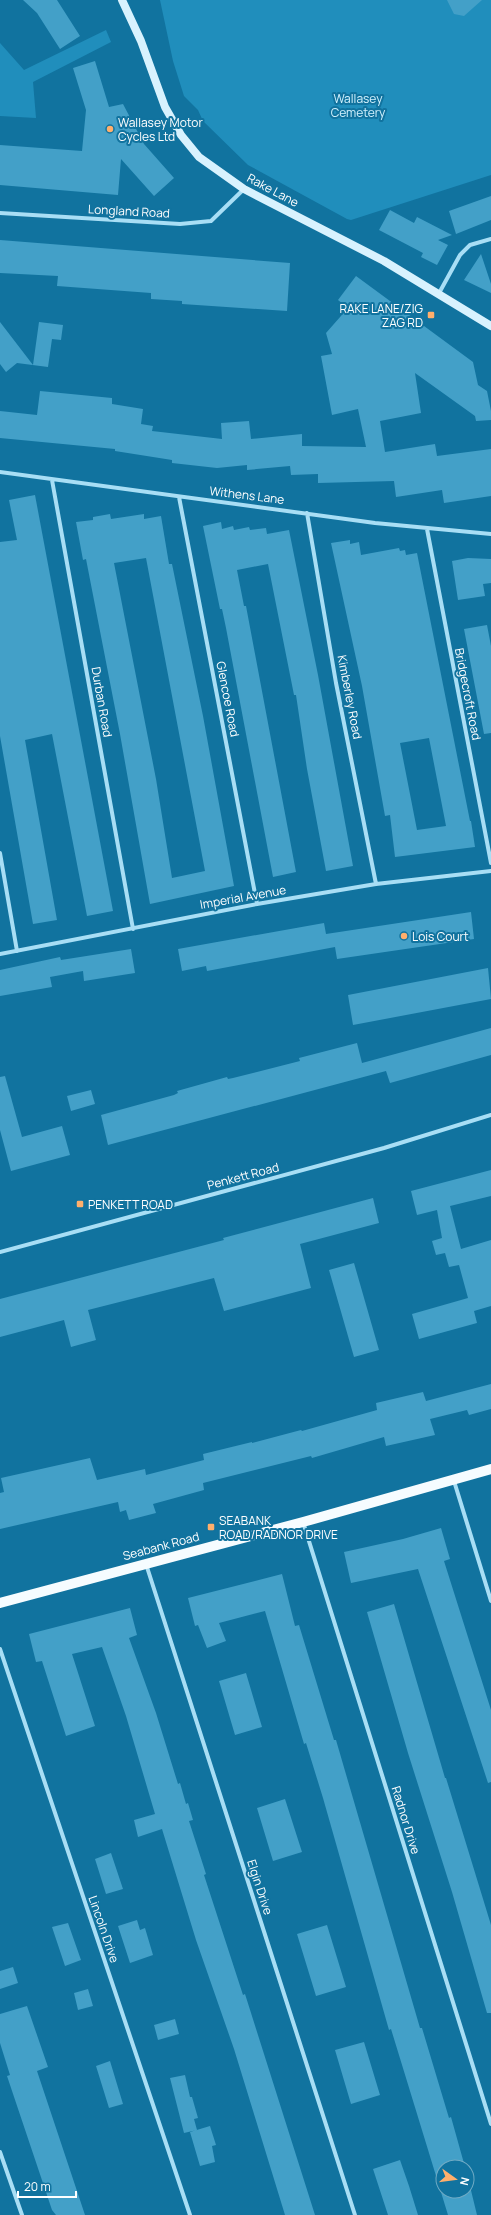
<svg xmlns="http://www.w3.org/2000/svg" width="491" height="2215" viewBox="0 0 491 2215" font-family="Manrope,sans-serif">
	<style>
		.green { fill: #208ebc }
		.building { fill: #43a0c8; fill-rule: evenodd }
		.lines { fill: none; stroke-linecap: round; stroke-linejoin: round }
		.street { stroke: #a8def5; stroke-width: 4 }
		.secondary { stroke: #d8f2fe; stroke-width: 8 }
		.primary { stroke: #f6fcff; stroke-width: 10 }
		.poi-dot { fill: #ffaf6c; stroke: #11739f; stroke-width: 1.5 }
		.labels { text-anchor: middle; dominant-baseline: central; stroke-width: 4; stroke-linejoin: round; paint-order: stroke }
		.park-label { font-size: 12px; fill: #d3f2fe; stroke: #11739f }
		.poi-label { font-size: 12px; fill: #fff; stroke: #11739f; text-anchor: start }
		.street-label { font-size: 12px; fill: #fff; stroke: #11739f }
	</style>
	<rect width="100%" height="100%" fill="#11739f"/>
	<path class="green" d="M160,0H491V175L351,220L347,219L248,165L203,121L198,110L184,96L173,61Z
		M106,30L111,42L33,82L36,118L0,116V43L24,70Z"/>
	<path class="building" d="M23,0H57L80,36L60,49L37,13Z
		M447,0H482L464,16L454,14Z
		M95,61L109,107L123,104L144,144L174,178L154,196L121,159L118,195L0,185V145L82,151L86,110L73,68Z
		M491,196V220L456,234L449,211Z
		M390,210L414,223L417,217L452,235L438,240L448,245L437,265L421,257L423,253L379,230Z
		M0,240L290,263L287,311L182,304V301L151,299V293L57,286L58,276L0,273Z
		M481,254L491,284V293L464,280Z
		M356,276L473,362L478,385L487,391L491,411V420L476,421L475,416L415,373L421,413L380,421L385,452L435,444L437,456L491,449V496L444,503L442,490L396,497L394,481L318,483V474L291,475L290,466L247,470V465L217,468L172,463V460L115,451V449L0,438V411L37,415L40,391L112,398V404L143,409L141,424L153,426L152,431L222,439L221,423L249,421L251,439L302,434V446L366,447L358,409L332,415L321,356L332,354L326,333L348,308L338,300Z
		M0,322L33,365L39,322L63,325L61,340L52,339L48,367L17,363L6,372L0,364Z
		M35,495L113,911L87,916L52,734L25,740L57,920L33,924L0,736V542L17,540L9,500Z
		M110,514L111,519L144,514V519L161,516L169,564H172L203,716L234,886L150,904L120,734L86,559L83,560L76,522L93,520V517ZM146,558L205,871L172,878L156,779L114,563Z
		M221,522L222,529L233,526L234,530L249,527L250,530L266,528L267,534L289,530L318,675L353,866L326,871L307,769L296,695H294L268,564L237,570L244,606H246L296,872L273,877L226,628L222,609H220L203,526Z
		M350,540V544L359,542L361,555L399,548L400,551L405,550L406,555L417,553L470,821H471L475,847L395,857L390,815L385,816L362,686L331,543ZM429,738L446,826L417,830L400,743Z
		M468,558L491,559V583L483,584L485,596L458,600L452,561Z
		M487,625L491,646V733L484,734L464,629Z
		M471,912L474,939L337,959L335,947L207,971L206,966L182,971L178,949L324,923L326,934Z
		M131,949L135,973L84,981L83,971L50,977L52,987L0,996V970L60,957L61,960Z
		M488,968L491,999L353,1025L348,995Z
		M491,1028V1055L390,1083L386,1071L108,1145L101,1115L174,1095L178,1093L177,1091L227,1077L228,1079L233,1078L300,1061L299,1058L357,1043L362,1063Z
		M5,1076L22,1137L62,1126L70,1155L11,1171L0,1130V1077Z
		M91,1090L95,1104L71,1111L67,1096Z
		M491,1170V1196L450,1206L461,1249L491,1240V1306L474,1311L477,1323L419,1339L412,1314L468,1298L459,1265L449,1267L445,1253L436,1255L432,1241L442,1238L437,1210L417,1215L411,1191Z
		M373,1198L379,1223L300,1244L311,1288L224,1311L214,1278L88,1310L96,1340L71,1347L64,1320L0,1337V1299L224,1240L223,1238Z
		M354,1263L379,1350L354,1357L329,1270Z
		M491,1384V1409L469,1415L467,1410L430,1419L435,1435L386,1446L384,1437L312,1458L311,1456L203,1483L204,1490L153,1504L156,1513L129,1520L126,1510L120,1512L118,1502L0,1529V1493L4,1492L1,1478L90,1458L97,1480L145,1469L146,1475L204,1460L203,1454L252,1442V1443L301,1430L302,1431L377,1410L376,1403L423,1392L426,1401Z
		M441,1528L450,1559L444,1561L491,1710V1782L488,1783L418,1569L351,1583L344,1552L403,1539Z
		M282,1574L295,1626L299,1625L334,1740H336L420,2028H422L449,2118L451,2117L465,2167H443V2191H467V2174L477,2215H448L391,2029L389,2030L323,1798L306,1743L304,1744L265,1611L219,1623L226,1641L207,1648L198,1625L195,1626L188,1598Z
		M394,1604L445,1778H446L491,1925V2013H487L452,1892L408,1753L367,1612Z
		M130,1608L137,1635L129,1638L156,1713L178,1784L180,1783L186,1804L188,1803L193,1820L189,1821L206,1874L204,1875L243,1995L245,1994L315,2215H285L234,2049L196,1940L162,1829L138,1837L134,1820L155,1814L126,1716L102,1647L72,1654L95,1726L66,1736L42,1661L36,1662L29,1634Z
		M246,1673L262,1727L235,1735L219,1681Z
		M285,1799L302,1852L273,1861L257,1808Z
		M111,1853L123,1889L106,1894L95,1859Z
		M137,1920L140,1930L145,1928L153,1955L130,1963L118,1926Z
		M68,1923L81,1960L65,1966L52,1927Z
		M327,1925L346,1987L316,1996L297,1934Z
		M13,1967L18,1983L0,1989V1971Z
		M88,1989L93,2006L78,2010L74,1993Z
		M27,2006L48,2067L37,2071L85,2215H56L52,2210L7,2076L10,2075L0,2043V2014Z
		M175,2019L179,2034L158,2040L154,2025Z
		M364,2042L380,2095L351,2104L335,2050Z
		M110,2061L123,2104L109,2108L96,2066Z
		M185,2075L190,2097H192L198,2118L194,2119L197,2130L184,2133L170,2078Z
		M210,2126L216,2145L212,2146L215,2162L200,2166L190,2132Z
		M400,2160L409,2186L418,2215H388L373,2169Z"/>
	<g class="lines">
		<path class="street" d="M0,213L180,224L211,221L244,189
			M438,295L460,255L470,245L491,239
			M0,472L375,523L491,534
			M52,480L133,929
			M179,497L257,904
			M307,513L336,683L376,884
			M427,529L491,863
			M0,853L17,951
			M0,954L257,904L376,884L491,871
			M0,1252L384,1148L491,1115
			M454,1481L491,1601
			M303,1522L491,2124
			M146,1564L355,2215
			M0,1649L190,2215
			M0,2152L22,2215"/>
		<path class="secondary" d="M122,0L141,41L165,107L181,135L199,157L244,189L384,261L491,326"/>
		<path class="primary" d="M0,1603L303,1522L491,1469"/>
	</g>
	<g class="poi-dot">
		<circle cx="110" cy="129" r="4"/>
		<rect x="427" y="311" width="8" height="8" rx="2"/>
		<circle cx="404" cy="936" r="4"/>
		<rect x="76" y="1200" width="8" height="8" rx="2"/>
		<rect x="207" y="1523" width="8" height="8" rx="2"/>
	</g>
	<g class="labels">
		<g class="park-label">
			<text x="358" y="98">Wallasey<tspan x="358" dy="14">Cemetery</tspan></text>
		</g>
		<g class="poi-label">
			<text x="118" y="122">Wallasey Motor<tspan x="118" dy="14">Cycles Ltd</tspan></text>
			<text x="423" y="308" text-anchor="end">RAKE LANE/ZIG<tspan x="423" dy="14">ZAG RD</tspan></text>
			<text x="412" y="936">Lois Court</text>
			<text x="88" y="1204">PENKETT ROAD</text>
			<text x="219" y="1520">SEABANK<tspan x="219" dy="14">ROAD/RADNOR DRIVE</tspan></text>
		</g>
		<g class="street-label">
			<text transform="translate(273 190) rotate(28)">Rake Lane</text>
			<text transform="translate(129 211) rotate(3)">Longland Road</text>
			<text transform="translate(247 495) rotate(7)">Withens Lane</text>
			<text transform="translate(468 694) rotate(79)">Bridgecroft Road</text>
			<text transform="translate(350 697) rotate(79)">Kimberley Road</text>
			<text transform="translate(228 699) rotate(79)">Glencoe Road</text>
			<text transform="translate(102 702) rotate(80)">Durban Road</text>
			<text transform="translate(243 897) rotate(-10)">Imperial Avenue</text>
			<text transform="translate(243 1176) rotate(-15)">Penkett Road</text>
			<text transform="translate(161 1546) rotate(-15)">Seabank Road</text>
			<text transform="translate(406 1820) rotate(73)">Radnor Drive</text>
			<text transform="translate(260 1887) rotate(72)">Elgin Drive</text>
			<text transform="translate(104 1929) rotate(71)">Lincoln Drive</text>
		</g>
	</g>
	<g transform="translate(455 2179) rotate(104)"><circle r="19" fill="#11739f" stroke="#70abc5"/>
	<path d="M0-3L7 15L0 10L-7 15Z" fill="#ffaf6c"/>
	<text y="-6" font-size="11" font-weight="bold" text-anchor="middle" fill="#ffffff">N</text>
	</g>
	<path d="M18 2191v6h58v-6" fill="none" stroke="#ffffff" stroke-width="2"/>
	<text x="24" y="2191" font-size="12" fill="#ffffff" stroke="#11739f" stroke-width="3" paint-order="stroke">20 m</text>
</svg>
